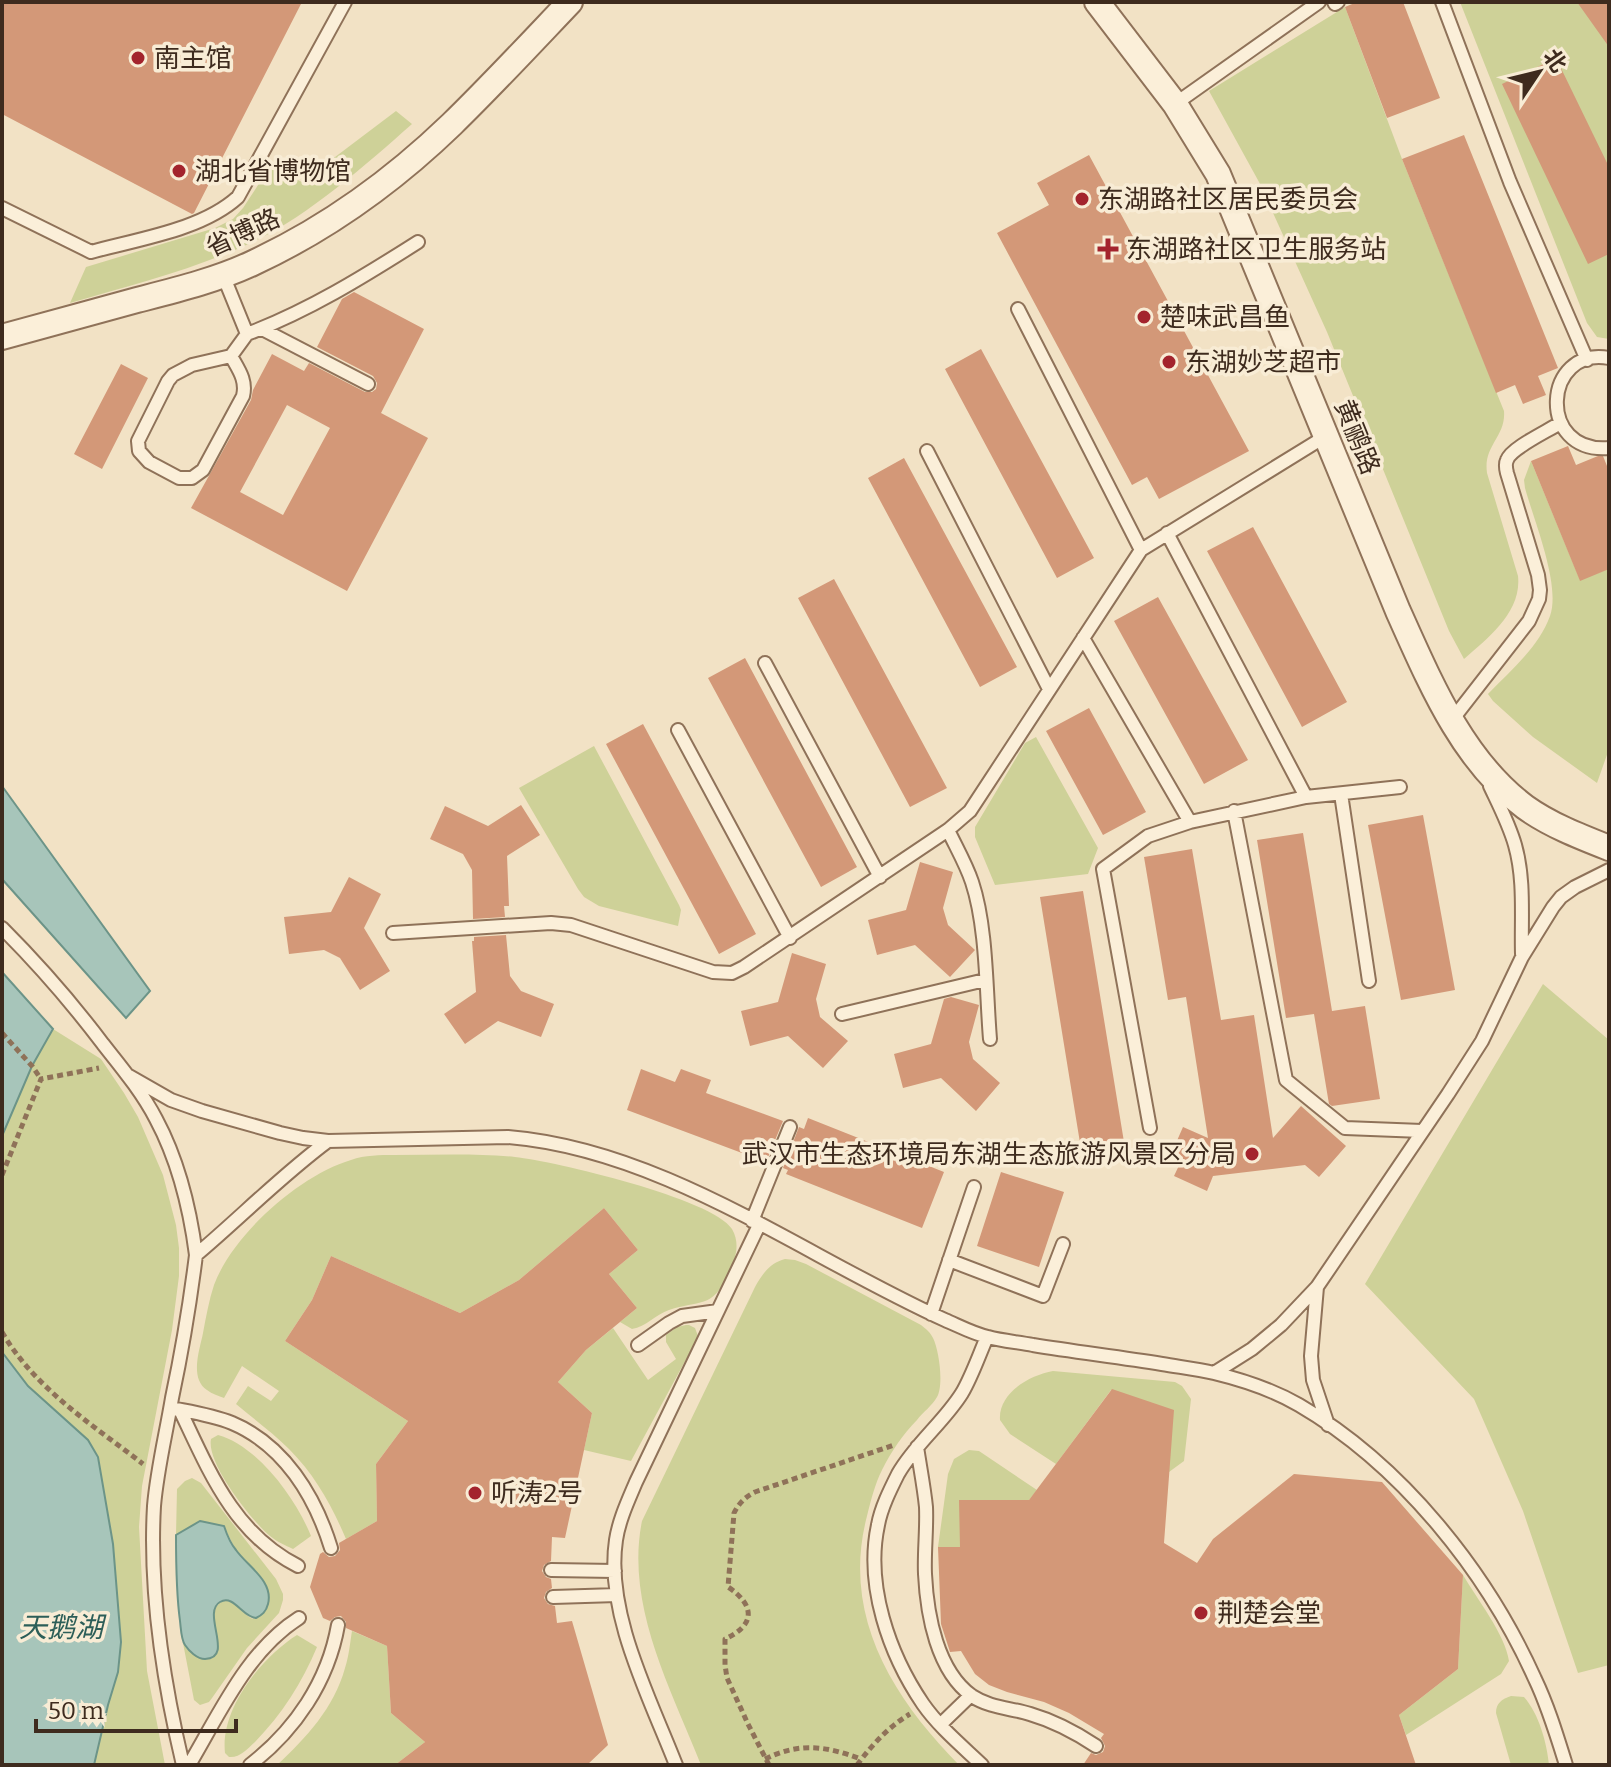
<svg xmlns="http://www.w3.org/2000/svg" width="1611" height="1767" viewBox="0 0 1611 1767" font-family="Bitter,'Noto Sans SC',serif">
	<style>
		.green { fill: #ced198 }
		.water { fill: #a7c5ba; stroke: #6c9488; stroke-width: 2 }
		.building { fill: #d39878; fill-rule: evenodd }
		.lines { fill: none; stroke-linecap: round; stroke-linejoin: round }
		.lane-casing { stroke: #8f7259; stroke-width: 16 }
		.street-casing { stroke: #8f7259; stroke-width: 28 }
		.path { stroke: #8f7259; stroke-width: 5; stroke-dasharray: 6 4; stroke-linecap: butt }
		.lane { stroke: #fbefd9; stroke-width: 12 }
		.street { stroke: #fbefd9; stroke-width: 24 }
		.poi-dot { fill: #a3242d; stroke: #f8ecd5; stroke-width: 3 }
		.labels { text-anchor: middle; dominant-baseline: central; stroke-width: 7; stroke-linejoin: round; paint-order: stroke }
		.poi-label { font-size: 26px; fill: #3e2b1e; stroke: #f8ecd5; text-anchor: start }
		.street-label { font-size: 26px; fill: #3e2b1e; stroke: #f8ecd5 }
		.water-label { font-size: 28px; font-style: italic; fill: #2c5e58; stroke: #f8ecd5 }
	</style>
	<rect width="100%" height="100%" fill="#f2e2c5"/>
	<path class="green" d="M1460,2H1609V339L1597,337L1587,323Z
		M1345,7L1402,159L1504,411C1506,437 1483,445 1487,473L1518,576C1522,612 1488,638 1464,659L1449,631L1327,332L1259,182L1209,91Z
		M396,111L412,124C367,164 309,215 255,241C196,269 132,285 70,303L86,267L215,228L233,219L243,208L270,167L302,182Z
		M1531,461L1580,580L1608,569L1609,571V749L1597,783L1533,737L1493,701L1488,694C1510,671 1539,647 1550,616C1561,585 1534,521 1525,488L1524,480Z
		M1036,737L1098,848L1088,874L995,885L975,837V827L1025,743Z
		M594,746L679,905L681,910L678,926L599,906L584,897L578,889L519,788Z
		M1543,984L1609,1040V1665L1578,1673L1523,1511L1474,1399L1365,1284Z
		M53,1029L101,1059L124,1093L138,1117L163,1175L176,1225L179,1248V1276L172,1330L142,1486L139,1527L147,1671L165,1765H94L108,1705L118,1672L93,1447L28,1386L2,1352V1136L32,1066Z
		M394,1155C434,1155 475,1153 515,1157C554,1161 714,1199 732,1229C741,1245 735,1260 728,1275C712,1309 699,1300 669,1310C656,1314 646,1327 632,1329L620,1322L637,1308L609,1274L638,1250L604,1208L519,1280L460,1313L331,1256L312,1300L285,1341L408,1421L376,1464L377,1521L346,1539C332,1506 315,1475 289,1449C273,1433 254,1419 236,1404L248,1386L271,1401L279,1391L242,1366L224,1398C219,1396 212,1394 207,1390C189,1378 200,1349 203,1333C206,1317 209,1300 214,1285C233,1234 300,1175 351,1160C365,1155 380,1155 394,1155Z
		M785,1259L795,1260L806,1264L921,1325C926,1329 930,1332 933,1338C939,1350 944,1385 937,1397C932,1406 923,1412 917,1420C903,1434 891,1452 882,1470C875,1484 871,1500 867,1516C841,1615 892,1697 959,1765H701C671,1689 625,1605 642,1521L755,1287C763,1273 770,1263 785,1259Z
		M686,1325H689L695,1328L698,1336L697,1339L631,1461L584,1450L592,1413L558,1382L586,1350L613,1328L648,1380L676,1359L666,1342V1335L677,1327Z
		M1053,1371L1175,1382L1182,1386L1191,1399L1184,1461L1169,1472L1111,1390L1056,1464L1010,1434L1000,1420C998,1393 1030,1375 1053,1371Z
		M218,1435C258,1446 296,1499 311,1536L293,1549C285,1545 277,1542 270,1536C252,1521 206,1463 211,1439Z
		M969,1450L979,1451L1037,1490L1029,1500H960V1547H938L948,1474L954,1459Z
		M192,1478L201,1483L276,1579L283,1594V1600L279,1613L247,1648L212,1698L209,1702L200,1705L194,1700L183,1643L191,1651L218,1641C215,1624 207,1610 224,1600C236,1600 242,1614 253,1619L264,1582L236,1551L224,1526L176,1535L177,1489L185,1481Z
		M1463,1575C1477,1599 1505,1634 1509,1661L1501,1674L1406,1735L1399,1715L1458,1669Z
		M352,1631L387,1646L391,1713L425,1742L395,1765H277C306,1738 334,1708 345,1668C349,1656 350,1643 352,1631Z
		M297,1635L317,1647C302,1683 282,1714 255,1742C247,1749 240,1758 229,1757L225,1753C220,1708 262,1657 297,1635Z
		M1511,1696L1524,1697C1539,1714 1547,1743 1549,1765H1511L1496,1713C1496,1703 1502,1699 1511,1696Z"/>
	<path class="water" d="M2,786L150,991L126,1018L2,879Z
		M2,972L53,1029L32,1066L2,1136Z
		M2,1352L28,1386L88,1440L98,1457L113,1544L121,1642L118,1672L108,1705L94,1765H2Z
		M200,1521L224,1526C227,1535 230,1543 236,1550C247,1566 274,1581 268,1604C266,1612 262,1615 256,1618C242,1617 234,1594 220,1602C201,1613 235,1658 205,1659C197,1659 189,1651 185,1645C181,1639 181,1629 180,1621C176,1592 176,1564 176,1535Z"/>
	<path class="building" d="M2,2H302L194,213L192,214L2,114Z
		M1357,2H1403L1440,98L1387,118L1345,7Z
		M1577,2H1609V47Z
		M1556,58L1609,167V254L1588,264L1502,84Z
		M1464,135L1558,368L1538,376L1546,395L1523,404L1515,385L1496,393L1402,159Z
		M1089,155L1249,451L1159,499L1147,477L1132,485L997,233L1049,205L1037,183Z
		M354,292L424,329L381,413L428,438L347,591L191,508L251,400L253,390L272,354L304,371L309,363L365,392H372L376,389L377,383L373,376L317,347L342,299ZM287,405L330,428L283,515L240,492Z
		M981,349L1094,558L1057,578L945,369Z
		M121,364L148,378L102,469L74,454Z
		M1568,446L1576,465L1598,456H1603L1609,471V569L1580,581L1531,461Z
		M904,458L1017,667L980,687L868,478Z
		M1253,527L1347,702L1302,727L1207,551Z
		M834,579L947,788L910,807L798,598Z
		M1158,597L1248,760L1204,784L1114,621Z
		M745,658L857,867L821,887L708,678Z
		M1089,708L1146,812L1103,835L1046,731Z
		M643,724L756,934L719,954L606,744Z
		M521,805L540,835L507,856L509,906H504L505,917L473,919L472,870L463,854L430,839L445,806L488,826Z
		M1423,815L1455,990L1401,1000L1368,825Z
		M1303,833L1332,1011L1365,1006L1380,1099L1332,1106L1329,1104L1314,1014L1286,1018L1257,840Z
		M1192,849L1221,1020L1254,1015L1273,1138L1301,1106L1346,1146L1319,1177L1305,1165L1213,1176L1207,1191L1174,1176L1183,1157L1172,1152L1183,1127L1208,1138L1186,997L1168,1000L1144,857Z
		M920,862L953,872L943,908L948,925L975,950L950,977L915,945L877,955L868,920L906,910Z
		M349,877L381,894L364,928L390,971L360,990L340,958L324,950L289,954L284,917L331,912Z
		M1083,891L1124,1142L1081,1149L1040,897Z
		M506,935L510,976L521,991L554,1004L541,1037L498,1021L465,1044L444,1014L476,992L472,941H474V937Z
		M792,953L826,964L816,999L820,1017L848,1041L823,1068L788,1036L750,1046L741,1011L778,1002Z
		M951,997L979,1005L969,1042L973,1059L1000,1083L976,1111L941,1078L903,1088L894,1054L931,1044L944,999Z
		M641,1069L675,1082L681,1069L711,1080L706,1093L783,1121L766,1162L627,1110Z
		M808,1118L944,1172L922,1228L786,1174L788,1170L783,1168L799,1127L804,1129Z
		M1001,1172L1064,1192L1039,1267L977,1246Z
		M604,1208L638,1250L609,1274L637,1308L586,1350L558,1382L592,1413L565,1538L552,1537L551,1561L544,1565L542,1571L546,1577L551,1579L552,1588L546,1592L544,1598L548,1604L555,1606L557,1623L572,1621L608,1745L587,1765H395L425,1742L391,1713L387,1646L346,1628V1622L341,1616L335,1617L330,1621L323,1618L310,1587L320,1554L323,1552L329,1557L335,1556L340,1550L339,1543L377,1521L376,1464L408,1421L285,1341L312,1300L331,1256L460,1313L519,1280Z
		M1112,1389L1174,1410L1164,1543L1197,1563L1213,1539L1294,1474L1382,1482L1463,1575L1458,1669L1399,1715L1416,1765H1083L1091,1753L1096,1755L1103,1752L1105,1746L1101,1738L1104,1734L1069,1713L1044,1702L1007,1692L989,1685L975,1674L961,1651L950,1652L941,1624L938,1547H960L959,1500H1029Z"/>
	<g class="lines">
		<defs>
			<path id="lane" d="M1334,2L1335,4L1338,2
				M1442,2L1510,182L1587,360
				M1175,104L1319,2
				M2,208L91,252C138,239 202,230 238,197L345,2
				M223,275L247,334C308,311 363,277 418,242
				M1018,309L1141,550
				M262,329L368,384
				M231,356C238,369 247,380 243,396L203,470L192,478H179L149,462L139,451L138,441L168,381L173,375L192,365L231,356L247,334
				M1609,358C1543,346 1536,454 1609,448
				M927,451L1049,689
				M1167,533L1306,797
				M1083,638L1190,822
				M765,663L880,877
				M1452,720L1529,621L1539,599L1540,590L1538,575L1507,473C1506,469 1505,464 1507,460C1511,448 1548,431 1560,423
				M678,730L790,938
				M1490,786C1499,805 1509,824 1515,845C1525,880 1521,918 1522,954
				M1341,794L1369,981
				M1234,811L1286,1080L1345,1128L1422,1131
				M948,830C956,847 966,864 972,882C987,927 986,991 990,1039
				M2,928C38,964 72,1003 103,1044C122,1068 142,1092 156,1119C178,1160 190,1209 196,1255
				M393,933L551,923L571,925L713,972L732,973L744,967L948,830L970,811L1141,550L1326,436
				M842,1014L985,980
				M129,1076L171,1100L202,1111L280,1133L303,1138L328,1141L508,1137C665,1150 805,1257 945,1320C959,1326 974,1334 988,1337C1002,1341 1018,1342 1033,1345C1076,1352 1119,1357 1162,1364C1179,1367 1197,1369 1214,1373C1243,1380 1273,1390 1299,1405C1402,1465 1487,1572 1535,1679C1548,1706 1557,1736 1566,1765
				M1150,1128L1103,869L1148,836L1190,822L1306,797L1400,787
				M752,1221L790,1127
				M949,1260L1043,1296L1063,1244
				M931,1314L974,1187
				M638,1345L669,1323L682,1316L718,1311
				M1214,1373L1252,1349L1281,1325L1317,1287
				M171,1408C191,1412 212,1415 232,1423C284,1445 315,1496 331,1548
				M180,1410C209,1471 234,1534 298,1566
				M1328,1425L1313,1380L1311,1356L1317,1287L1448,1094L1482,1041L1522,957L1553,907L1561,897L1575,887L1609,870
				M917,1447C920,1467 924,1487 926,1507C927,1530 924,1552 925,1574C927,1615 937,1671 972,1696C990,1708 1011,1708 1030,1714C1054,1721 1075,1732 1096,1746
				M551,1570L615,1571
				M553,1597L617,1595
				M941,1724L971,1695
				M183,1765C163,1681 149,1593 154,1506C157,1470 166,1434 172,1398C182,1351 190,1303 196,1255C241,1217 282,1175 328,1141
				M189,1765C220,1713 247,1651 299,1618
				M250,1765C295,1730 328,1682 338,1625
				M676,1765C650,1698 605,1613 616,1540C619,1520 628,1501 636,1482L759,1225
				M982,1765C962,1746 939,1727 923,1704C889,1654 865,1585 878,1525C881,1508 890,1490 898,1474C915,1444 944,1422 962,1393C972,1376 979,1355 987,1337"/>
			<path id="street" d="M1097,2L1175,104L1218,174L1398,611C1430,682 1462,760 1525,807C1550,825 1581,837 1609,848
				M2,337C47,325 92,312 137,300C176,290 217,280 253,263C326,229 394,180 452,124C492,85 531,43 570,2"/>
		</defs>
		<use href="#lane" class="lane-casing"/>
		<use href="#street" class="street-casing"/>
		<path class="path" d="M2,1033L32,1066L41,1079
			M2,1175L41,1079L99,1068
			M2,1332C35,1389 93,1425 143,1464
			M765,1759C800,1742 826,1746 861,1759
			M769,1765L748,1724L727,1678L725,1665V1639C756,1625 755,1605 728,1587L734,1513C739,1503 745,1497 755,1492L894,1445
			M857,1765C872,1745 888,1727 910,1714"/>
		<use href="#lane" class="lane"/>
		<use href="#street" class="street"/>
	</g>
	<g class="poi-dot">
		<circle cx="138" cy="58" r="8"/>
		<circle cx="179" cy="171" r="8"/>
		<circle cx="1082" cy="199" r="8"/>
		<path d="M1104 237h8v8h8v8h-8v8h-8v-8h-8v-8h8z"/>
		<circle cx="1144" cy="317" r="8"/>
		<circle cx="1169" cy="362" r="8"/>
		<circle cx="1252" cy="1154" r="8"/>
		<circle cx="475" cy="1493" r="8"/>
		<circle cx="1201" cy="1613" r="8"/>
	</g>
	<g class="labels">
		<g class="poi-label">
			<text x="154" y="58">南主馆</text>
			<text x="195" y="171">湖北省博物馆</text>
			<text x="1098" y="199">东湖路社区居民委员会</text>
			<text x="1126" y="249">东湖路社区卫生服务站</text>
			<text x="1160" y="317">楚味武昌鱼</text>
			<text x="1185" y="362">东湖妙芝超市</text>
			<text x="1236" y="1154" text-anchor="end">武汉市生态环境局东湖生态旅游风景区分局</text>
			<text x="491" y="1493">听涛2号</text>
			<text x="1217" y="1613">荆楚会堂</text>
		</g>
		<g class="street-label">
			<text transform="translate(243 233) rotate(-25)">省博路</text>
			<text transform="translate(1357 437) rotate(68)">黄鹂路</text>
		</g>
		<g class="water-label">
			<text x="61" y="1627">天鹅湖</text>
		</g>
	</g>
	<rect width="1611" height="1767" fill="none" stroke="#3e2b1e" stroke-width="8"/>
	<g transform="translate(1539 72) rotate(55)" stroke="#f8ecd5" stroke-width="6" paint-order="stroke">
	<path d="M0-6L14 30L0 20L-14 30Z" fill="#3e2b1e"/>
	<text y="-12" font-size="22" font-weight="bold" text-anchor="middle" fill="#3e2b1e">北</text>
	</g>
	<path d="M36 1719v12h200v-12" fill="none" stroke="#3e2b1e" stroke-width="4"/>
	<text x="48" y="1719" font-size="24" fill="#3e2b1e" stroke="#f8ecd5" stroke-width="6" paint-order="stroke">50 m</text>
</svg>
